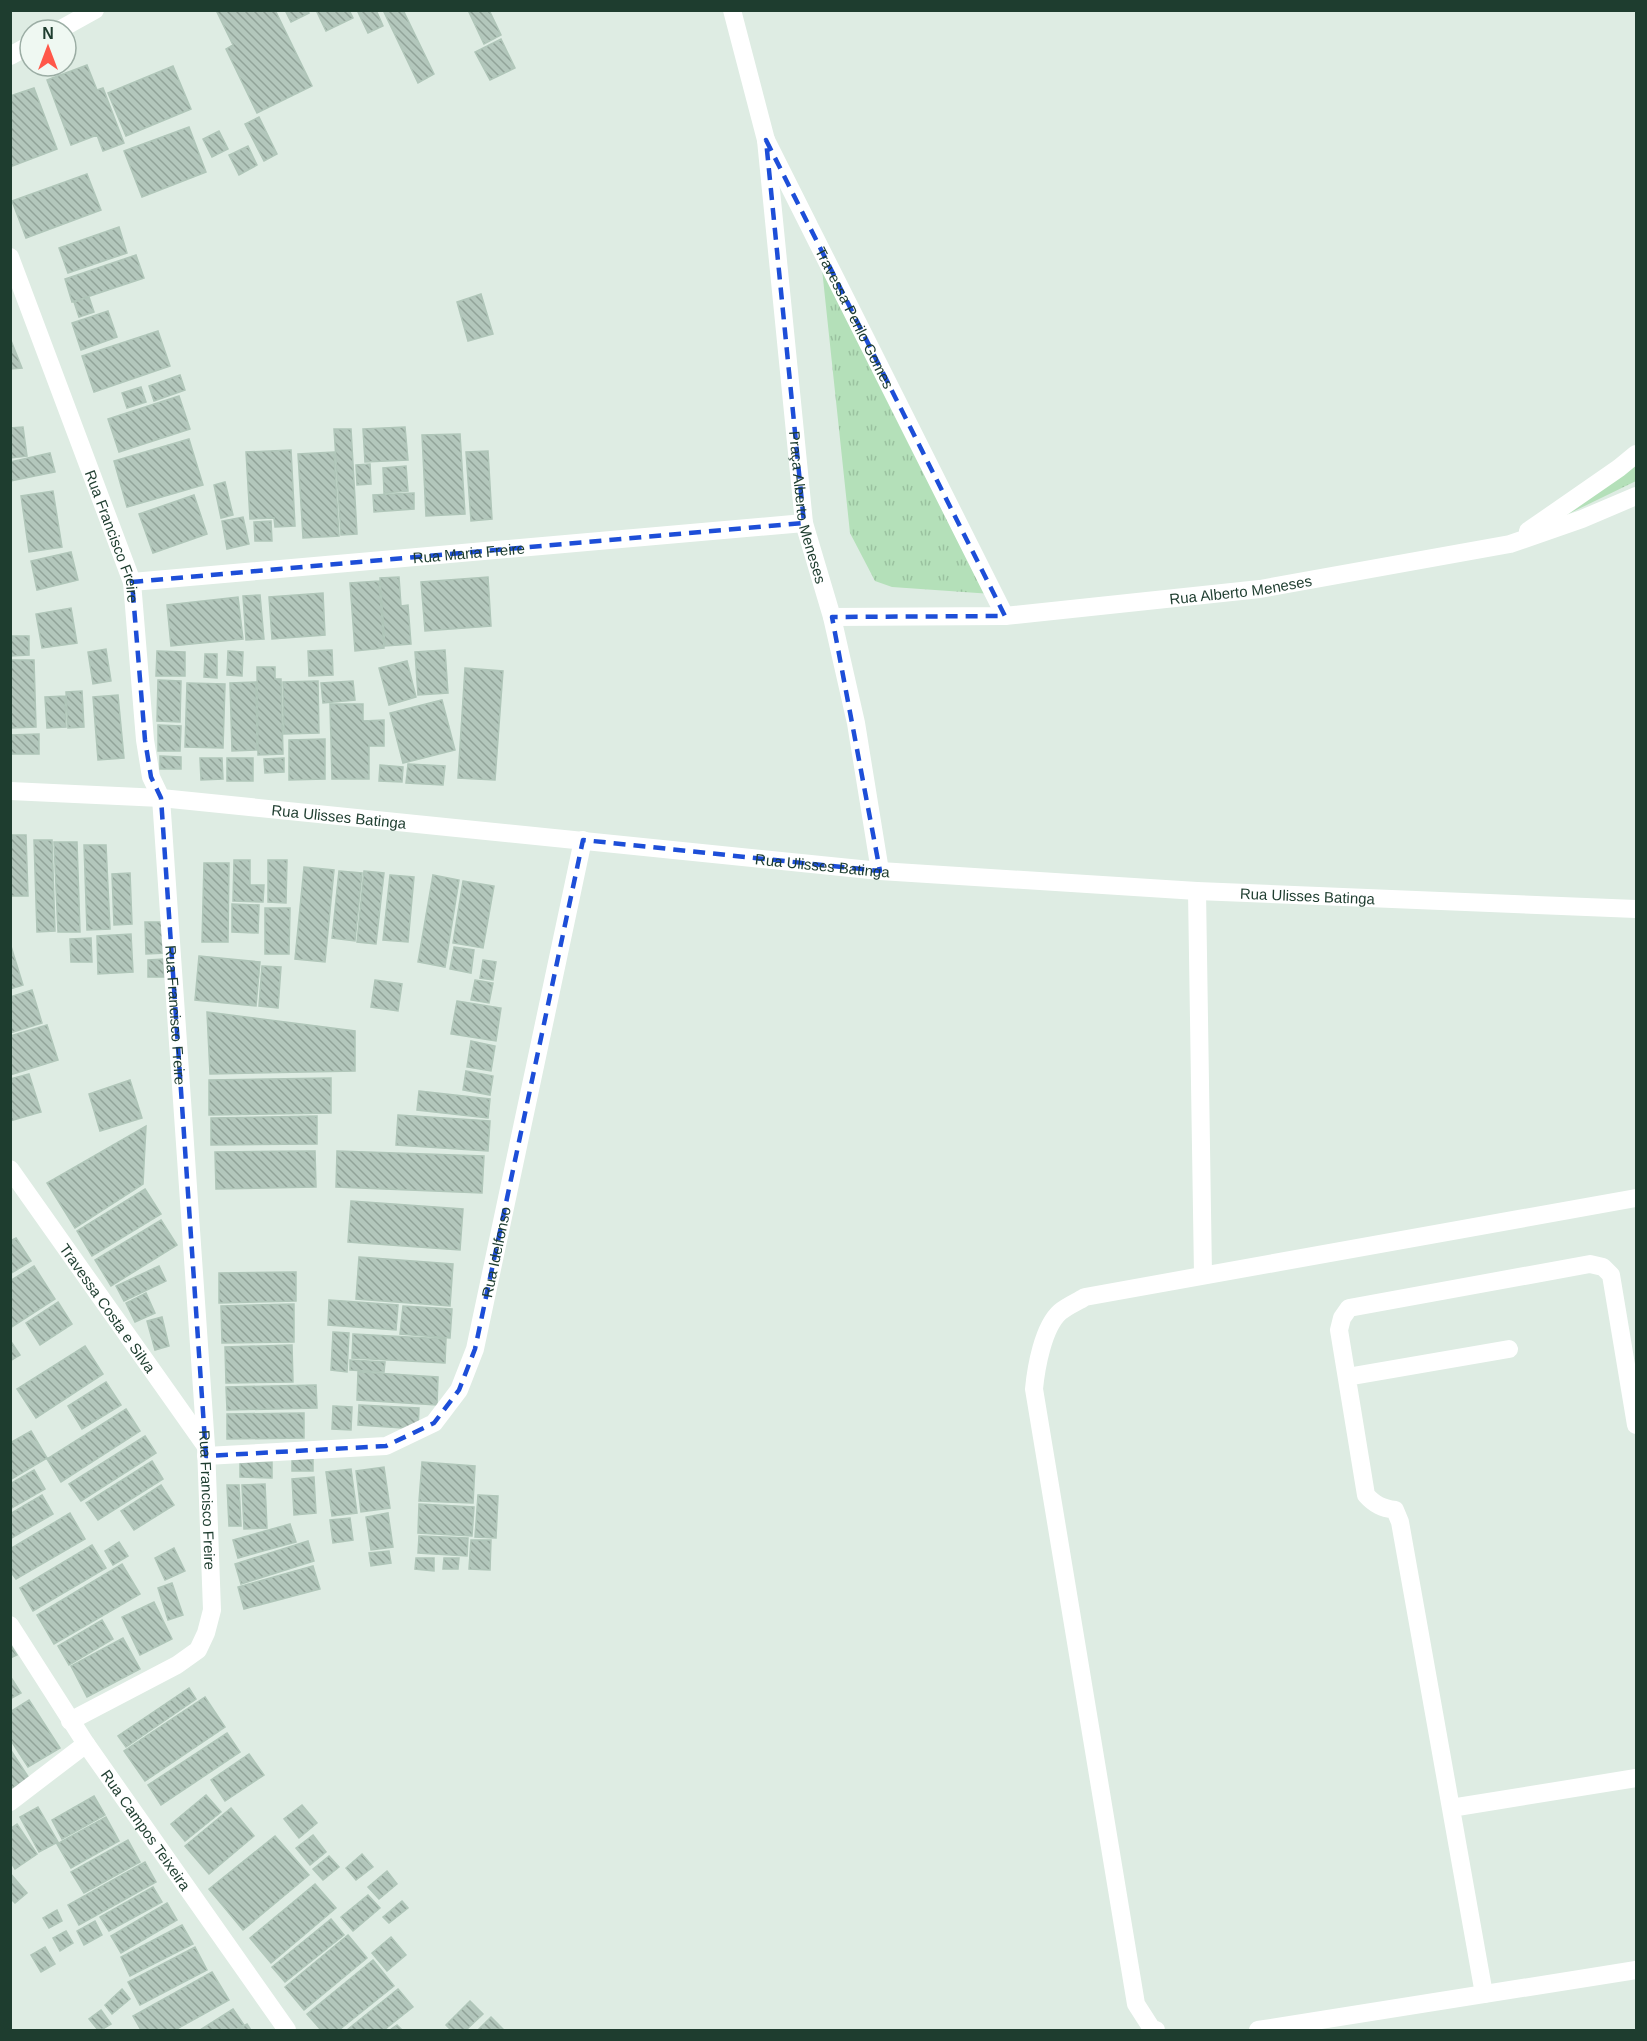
<svg xmlns="http://www.w3.org/2000/svg" width="1647" height="2041" viewBox="0 0 1647 2041" font-family="Arial,sans-serif">
	<style>
		.park { fill: url(#park-tufts) }
		.building { fill: url(#building-back-hatch); stroke: #b0c6b9; stroke-width: 1.5 }
		.lines { fill: none; stroke-linecap: round; stroke-linejoin: round }
		.service { stroke: #fff; stroke-width: 18 }
		.minor { stroke: #fff; stroke-width: 18 }
		.marked { fill: none; stroke: #1d4ed8; stroke-width: 4.5; stroke-dasharray: 12 8; stroke-linejoin: round }
		.labels { text-anchor: middle; dominant-baseline: central; stroke-width: 4.5; stroke-linejoin: round; paint-order: stroke }
		.street-label { font-size: 15px; fill: #1e3d2f; stroke: #eff8f2 }
	</style>
	<defs>
		<pattern id="park-tufts" width="24" height="20" patternUnits="userSpaceOnUse" patternTransform="scale(1.5)"><rect width="24" height="20" fill="#b4e0b9"/><path d="M3 7l-1-3M5 7V3M7 7l1-3M15 17l-1-3M17 17v-4M19 17l1-3" fill="none" stroke="#9ac19f"/></pattern>
		<pattern id="building-back-hatch" width="6" height="6" patternUnits="userSpaceOnUse" patternTransform="scale(1.5)"><rect width="6" height="6" fill="#b3c7bc"/><path d="M-1 5l2 2M0 0l6 6M5-1l2 2" fill="none" stroke="#91a399"/></pattern>
	</defs>
	<rect width="100%" height="100%" fill="#deece3"/>
	<path class="park" d="M817,222L992,594L892,587L875,581L850,533Z
		M1636,458V481L1560,518Z"/>
	<path class="building" d="M216,10H275L312,86L257,113L226,49L233,45Z
		M285,10H308L309,13L291,22Z
		M316,10H349L353,18L326,31Z
		M357,10H376L383,26L368,33Z
		M383,10H403L434,74L418,83Z
		M468,10H489L501,35L484,44Z
		M501,39L515,68L490,80L475,52Z
		M87,65L97,90L103,88L124,143L103,151L97,135L71,145L47,80Z
		M173,66L191,109L126,136L108,93Z
		M34,88L57,149L10,167V96Z
		M259,117L277,154L264,161L245,124Z
		M189,127L206,172L142,197L124,151Z
		M219,131L228,149L212,157L203,139Z
		M248,146L257,165L239,175L229,155Z
		M87,174L101,210L26,238L12,201Z
		M119,227L127,253L68,273L59,248Z
		M136,255L144,278L72,302L65,279Z
		M481,294L493,334L468,341L457,302Z
		M89,297L94,312L79,317L74,302Z
		M108,311L117,337L81,350L72,323Z
		M158,331L170,366L94,392L82,356Z
		M10,338L22,368L10,369Z
		M180,375L185,390L154,401L149,386Z
		M141,387L146,402L127,408L122,393Z
		M179,396L190,429L119,452L108,419Z
		M23,427L27,456L10,458V428Z
		M405,427L408,460L365,462L363,429Z
		M334,429H351L357,534L341,535Z
		M460,434L465,514L426,516L422,435Z
		M189,439L203,485L127,507L114,461Z
		M291,450L295,526L275,527L274,518L250,519L246,452Z
		M488,451L492,519L471,521L466,452Z
		M334,452L339,536L303,538L298,454Z
		M50,453L55,472L10,481V462Z
		M370,464L371,484L357,485L356,465Z
		M406,466L408,491L384,493L383,468Z
		M225,482L233,515L221,518L214,485Z
		M53,491L62,547L29,552L21,496Z
		M414,493V509L374,512L373,495Z
		M194,495L207,534L153,553L139,514Z
		M243,517L249,544L227,549L222,521Z
		M271,521L272,541H255L254,522Z
		M71,552L78,580L37,590L31,561Z
		M399,577L401,606L408,605L411,644L385,646L380,578Z
		M488,577L491,626L425,631L421,582Z
		M379,581L384,648L355,651L350,583Z
		M323,593L325,635L272,639L269,597Z
		M260,595L264,639L246,640L243,596Z
		M238,597L243,639L171,646L167,605Z
		M71,608L77,643L42,648L36,614Z
		M10,636H29V655L10,656Z
		M106,649L111,681L93,684L88,652Z
		M332,650L333,675L309,676L308,651Z
		M445,650L448,693L418,695L415,652Z
		M157,651L185,652V676H156Z
		M228,651L243,652L242,676L227,675Z
		M205,654H217V678L204,677Z
		M10,660H34L36,727L10,728Z
		M407,661L416,697L389,705L379,668Z
		M257,667H275V679H281L283,754L258,755Z
		M465,668L503,671L495,780L458,778Z
		M158,680L181,681L180,722L157,721Z
		M318,681L319,733L284,734L283,682Z
		M353,681L355,700L323,703L321,683Z
		M256,682L257,750L232,751L230,683Z
		M187,683L225,684L223,748L185,747Z
		M82,691L84,727L68,728L66,692Z
		M118,695L124,758L98,760L93,697Z
		M65,696L66,727L47,728L45,697Z
		M442,700L455,750L403,763L390,713Z
		M330,704H363V721L384,720V746H369V779H332Z
		M158,725L181,726L180,751H158Z
		M39,734V754H10V735Z
		M325,739V779L289,780V740Z
		M160,756L181,757V769H160Z
		M200,758H222L223,779L201,780Z
		M227,758H253V781H227Z
		M284,758V772L265,773L264,759Z
		M408,764L445,766L443,785L406,783Z
		M380,765L403,767L402,782L379,781Z
		M10,835H26L28,896H10Z
		M34,840H52L55,931L37,932Z
		M54,842H77L80,932H58Z
		M84,845H106L110,929L87,930Z
		M234,860H250V885H264L263,902L233,901Z
		M268,860H287L286,903L268,902Z
		M204,863H229L228,942H202Z
		M304,867L334,870L325,962L295,959Z
		M339,871L362,873L355,941L332,938Z
		M364,871L384,873L376,944L357,942Z
		M130,873L132,924L114,925L112,874Z
		M390,875L414,877L408,942L383,940Z
		M433,875L459,880L445,967L418,962Z
		M463,881L494,886L483,948L453,943Z
		M232,904L259,905L258,933L232,932Z
		M265,908H290L289,954H265Z
		M145,922H165L166,953L146,954Z
		M131,934L133,972L98,974L97,936Z
		M91,938L92,962H71L70,939Z
		M10,943L23,985L10,989Z
		M454,947L474,950L471,973L450,969Z
		M199,956L260,962L256,1006L195,1000Z
		M164,959V977H148V960Z
		M483,960L496,962L493,980L480,978Z
		M262,966L281,967L278,1008L259,1006Z
		M375,980L402,984L398,1011L371,1007Z
		M475,980L493,983L489,1003L471,1000Z
		M32,990L42,1023L10,1033V997Z
		M457,1001L501,1008L496,1041L451,1034Z
		M207,1012L355,1031V1071L210,1074Z
		M47,1025L58,1060L10,1075V1036Z
		M471,1041L495,1046L491,1071L467,1067Z
		M466,1071L493,1076L490,1095L463,1090Z
		M29,1074L41,1112L10,1121V1079Z
		M331,1078V1113L209,1115V1080Z
		M130,1080L142,1118L100,1131L89,1094Z
		M419,1091L490,1099L488,1118L417,1110Z
		M398,1115L490,1121L488,1151L396,1145Z
		M317,1116V1144L211,1145V1118Z
		M146,1126L143,1184L75,1228L47,1183Z
		M315,1151L316,1187L216,1189L215,1152Z
		M337,1151L484,1156L482,1193L336,1187Z
		M145,1189L161,1214L92,1256L77,1231Z
		M351,1201L463,1209L460,1250L348,1242Z
		M161,1220L177,1245L111,1286L95,1260Z
		M16,1238L31,1261L10,1274V1241Z
		M359,1257L453,1264L450,1306L356,1299Z
		M34,1266L55,1299L10,1328V1281Z
		M159,1266L166,1281L124,1301L116,1286Z
		M296,1272V1301L219,1303V1273Z
		M146,1293L155,1313L135,1322L126,1303Z
		M329,1300L398,1305L396,1330L328,1325Z
		M58,1302L72,1324L40,1345L26,1323Z
		M294,1304V1342L222,1343L221,1306Z
		M403,1306L452,1309L450,1338L400,1334Z
		M162,1317L169,1346L155,1350L147,1321Z
		M333,1332L349,1333L347,1372L331,1370Z
		M353,1334L446,1339L445,1363L352,1358Z
		M10,1340L20,1355L10,1361Z
		M292,1345L293,1382L226,1383L225,1347Z
		M85,1346L103,1374L36,1418L17,1389Z
		M350,1360L385,1362L384,1372L350,1370Z
		M358,1372L438,1377L437,1405L357,1400Z
		M106,1382L121,1405L82,1429L68,1406Z
		M316,1385L317,1408L227,1410L226,1387Z
		M359,1405L419,1408L418,1429L358,1425Z
		M333,1406L352,1407L351,1430L332,1429Z
		M126,1409L140,1431L61,1482L47,1459Z
		M304,1413V1438L227,1439V1414Z
		M31,1431L47,1458L10,1480V1443Z
		M145,1436L156,1453L81,1501L69,1484Z
		M292,1459H313V1471H292Z
		M152,1461L163,1479L98,1520L86,1503Z
		M240,1462H272V1478L240,1477Z
		M422,1462L475,1466L473,1503L419,1501Z
		M384,1467L390,1508L361,1512L356,1471Z
		M351,1469L357,1513L332,1516L326,1472Z
		M34,1470L45,1489L10,1509V1484Z
		M314,1477L316,1513L294,1515L292,1479Z
		M265,1484L267,1528L244,1529L242,1485Z
		M161,1485L174,1505L134,1530L121,1511Z
		M227,1485H239L241,1526H229Z
		M42,1495L53,1514L10,1539V1514Z
		M478,1495L498,1496L496,1538L475,1537Z
		M419,1504L474,1507L472,1536L418,1533Z
		M70,1513L85,1539L16,1579L10,1571V1549Z
		M388,1513L393,1547L371,1550L366,1517Z
		M350,1518L353,1540L333,1543L330,1520Z
		M290,1524L296,1542L238,1558L233,1540Z
		M419,1536L468,1538L467,1556L418,1553Z
		M471,1540H491L490,1570L469,1569Z
		M308,1541L314,1561L241,1584L235,1564Z
		M119,1542L128,1556L113,1565L105,1551Z
		M92,1545L106,1568L33,1611L20,1588Z
		M174,1548L185,1571L165,1580L155,1558Z
		M389,1551L391,1563L371,1566L369,1553Z
		M416,1558H434V1571L415,1569Z
		M444,1558H459L458,1569H443Z
		M122,1564L140,1594L54,1644L37,1615Z
		M313,1566L320,1589L244,1609L238,1587Z
		M172,1583L183,1615L168,1620L158,1588Z
		M154,1602L172,1639L140,1655L122,1617Z
		M102,1620L113,1639L69,1665L58,1646Z
		M123,1638L140,1669L87,1697L71,1666Z
		M10,1644L17,1655L10,1658Z
		M10,1676L21,1693L10,1699Z
		M189,1688L196,1699L126,1747L118,1736Z
		M205,1697L225,1727L145,1781L124,1751Z
		M29,1700L60,1748L28,1767L10,1739V1712Z
		M227,1733L240,1752L161,1805L148,1785Z
		M10,1749L29,1778L13,1788L10,1784Z
		M249,1754L264,1775L225,1801L211,1780Z
		M206,1795L221,1812L185,1841L171,1824Z
		M94,1796L105,1815L62,1839L52,1820Z
		M302,1805L317,1823L299,1838L284,1819Z
		M38,1807L58,1842L39,1852L20,1817Z
		M231,1808L254,1836L209,1874L185,1846Z
		M106,1817L119,1841L71,1868L57,1844Z
		M17,1824L37,1854L15,1869L10,1861V1829Z
		M313,1835L326,1852L310,1865L296,1848Z
		M275,1836L309,1875L243,1930L209,1889Z
		M128,1840L140,1862L84,1893L71,1872Z
		M362,1854L373,1867L356,1880L346,1868Z
		M329,1856L339,1867L323,1880L313,1869Z
		M145,1862L156,1882L79,1925L68,1905Z
		M387,1871L397,1884L379,1899L368,1887Z
		M10,1873L27,1893L15,1903L10,1898Z
		M315,1884L336,1908L271,1963L250,1938Z
		M153,1887L162,1902L109,1931L100,1917Z
		M368,1895L380,1908L353,1931L341,1917Z
		M402,1901L408,1908L389,1923L383,1917Z
		M167,1903L177,1920L121,1953L111,1936Z
		M57,1910L62,1921L49,1928L43,1918Z
		M331,1919L344,1935L285,1982L272,1967Z
		M95,1921L102,1935L84,1945L77,1931Z
		M182,1925L193,1944L130,1976L121,1957Z
		M66,1931L73,1943L60,1951L53,1938Z
		M348,1935L367,1958L304,2010L285,1987Z
		M391,1937L406,1955L387,1971L372,1953Z
		M45,1947L55,1964L41,1972L31,1955Z
		M195,1947L207,1970L140,2005L128,1982Z
		M373,1960L394,1986L339,2030H321L307,2014Z
		M212,1972L229,2000L175,2030H141L133,2016Z
		M122,1989L130,1999L112,2014L105,2005Z
		M398,1989L413,2007L384,2030H347Z
		M470,2001L483,2014L466,2030H451L446,2025Z
		M233,2009L244,2025L235,2030H200Z
		M101,2010L111,2024L101,2030H98L89,2019Z
		M491,2017L503,2029L478,2030Z
		M247,2024L251,2030H237Z
		M397,2025L402,2030H390Z"/>
	<g class="lines">
		<path class="service" d="M1347,1377L1509,1349
			M1451,1808L1636,1778
			M1484,1994L1400,1522L1395,1510C1382,1508 1375,1505 1366,1495L1339,1330L1342,1318L1349,1308L1590,1264L1603,1267L1611,1275L1636,1425"/>
		<g class="minor">
			<path id="s1" d="M732,10L766,140L1005,616"/>
			<path d="M59,30L95,10"/>
			<path d="M10,56L30,45"/>
			<path id="s2" d="M766,140L804,523L832,617L856,723L880,871"/>
			<path id="s3" d="M10,257L132,582L145,740L151,777L161,798L206,1446L212,1610L206,1633L198,1650L177,1665L70,1721"/>
			<path d="M1528,531L1619,468L1636,454"/>
			<path id="s4" d="M132,582L804,523"/>
			<path id="s5" d="M832,617L1005,616L1260,589L1510,544L1582,519L1636,496"/>
			<path id="s6" d="M10,791L161,798L880,871L1197,891L1636,909"/>
			<path d="M1197,891L1203,1275"/>
			<path id="s7" d="M10,1169L205,1445"/>
			<path id="s8" d="M206,1456L386,1446L434,1423L459,1390L475,1349L583,840"/>
			<path id="s9" d="M10,1625L86,1744L287,2030"/>
			<path d="M10,1802L86,1744"/>
			<path d="M1156,2030L1152,2029L1136,2004L1034,1389C1036,1368 1043,1327 1060,1312C1067,1306 1077,1302 1085,1297L1636,1198"/>
			<path d="M1258,2030L1636,1970"/>
		</g>
	</g>
	<path class="marked" d="M766,140L1005,616L832,617L880,871L583,840L475,1349L459,1390L434,1423L386,1446L206,1456L161,798L151,777L145,740L132,582L804,523Z"/>
	<g class="labels">
		<g class="street-label">
			<text stroke="none"><textPath href="#s1" startOffset="333">Travessa Perilo Gomes</textPath></text>
			<text stroke="none"><textPath href="#s2" startOffset="370">Praça Alberto Meneses</textPath></text>
			<text stroke="none"><textPath href="#s3" startOffset="298">Rua Francisco Freire</textPath></text>
			<text stroke="none"><textPath href="#s4" startOffset="338">Rua Maria Freire</textPath></text>
			<text stroke="none"><textPath href="#s5" startOffset="410">Rua Alberto Meneses</textPath></text>
			<text stroke="none"><textPath href="#s6" startOffset="330">Rua Ulisses Batinga</textPath></text>
			<text stroke="none"><textPath href="#s6" startOffset="816">Rua Ulisses Batinga</textPath></text>
			<text stroke="none"><textPath href="#s6" startOffset="1302">Rua Ulisses Batinga</textPath></text>
			<text stroke="none"><textPath href="#s3" startOffset="784">Rua Francisco Freire</textPath></text>
			<text stroke="none"><textPath href="#s8" startOffset="418">Rua Idelfonso</textPath></text>
			<text stroke="none"><textPath href="#s7" startOffset="170">Travessa Costa e Silva</textPath></text>
			<text stroke="none"><textPath href="#s3" startOffset="1270">Rua Francisco Freire</textPath></text>
			<text stroke="none"><textPath href="#s9" startOffset="246">Rua Campos Teixeira</textPath></text>
		</g>
	</g>
	<rect width="1647" height="2041" fill="none" stroke="#1e3d2f" stroke-width="24"/>
	<g transform="translate(48 48)"><circle r="28" fill="#eff8f2" stroke="#9bada4" stroke-width="1.5"/>
	<path d="M0-4.5L10 22L0 15L-10 22Z" fill="#ff5749"/>
	<text y="-9" font-size="16" font-weight="bold" text-anchor="middle" fill="#1e3d2f">N</text>
	</g>
</svg>
